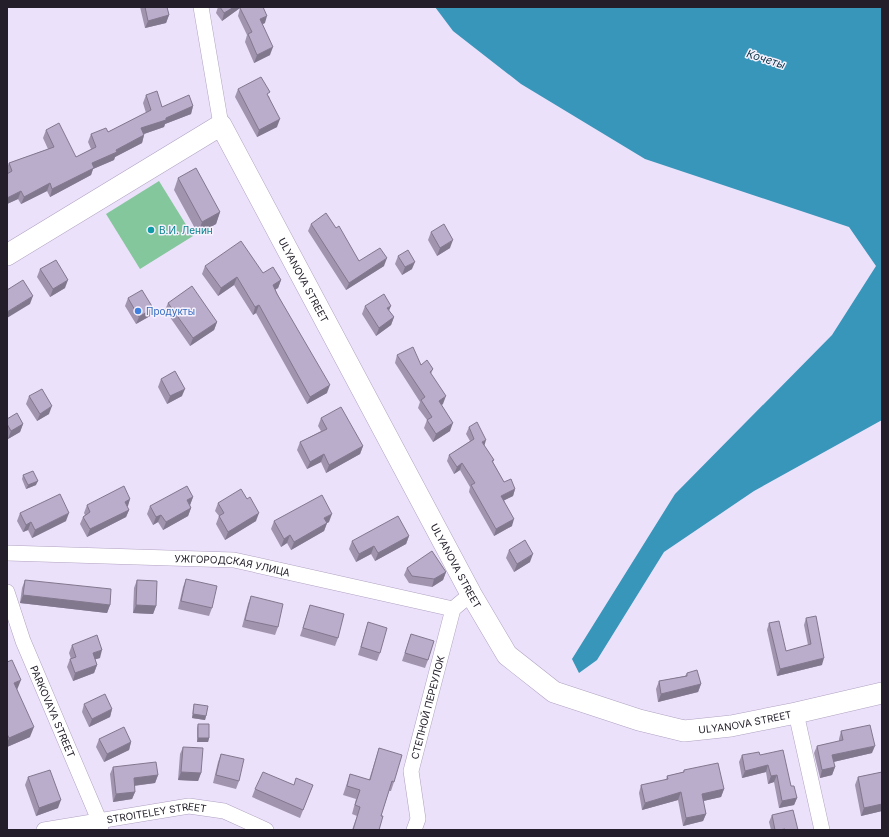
<svg xmlns="http://www.w3.org/2000/svg" width="889" height="837" viewBox="0 0 889 837" font-family="Inter,sans-serif">
	<style>
		.green { fill: #84c79c }
		.water { fill: #3896ba }
		.lines { fill: none; stroke-linecap: round; stroke-linejoin: round }
		.street-casing { stroke: #b0a2c1; stroke-width: 16 }
		.secondary-casing { stroke: #b0a2c1; stroke-width: 22 }
		.street { stroke: #fff; stroke-width: 15 }
		.secondary { stroke: #fff; stroke-width: 21 }
		.wall { fill: #a094af }
		.shaded-wall { fill: #82788e }
		.building { fill: #baaccb; stroke: #82788e }
		.culture-dot { fill: #0f9aa8; stroke: #f6f1fe; stroke-width: 1.5 }
		.shop-dot { fill: #3f7fe0; stroke: #f6f1fe; stroke-width: 1.5 }
		.labels { text-anchor: middle; dominant-baseline: central; stroke-width: 3; stroke-linejoin: round; paint-order: stroke }
		.culture-label { font-size: 10px; fill: #0d838f; stroke: #f6f1fe; text-anchor: start }
		.street-label { font-size: 10px; fill: #231e29; stroke: #f6f1fe }
		.shop-label { font-size: 10px; fill: #366cbe; stroke: #f6f1fe; text-anchor: start }
		.water-label { font-size: 11px; font-style: italic; fill: #0b3545; stroke: #f6f1fe }
	</style>
	<rect width="100%" height="100%" fill="#ece1fb"/>
	<path class="green" d="M159,181L193,236L140,269L106,214Z"/>
	<path class="water" d="M435,7H882V420L754,491L664,552L597,660L579,673L572,659L675,494L832,335L876,266L849,227L645,159L521,84L453,31Z"/>
	<g class="lines">
		<defs>
			<g id="street">
				<path d="M201,7L221,125"/>
				<path id="s1" d="M7,553L234,560L453,609"/>
				<path id="s2" d="M7,592L23,641L99,820L101,830"/>
				<path d="M796,713L822,830"/>
				<path id="s3" d="M44,830L189,806L224,811L266,830"/>
				<path id="s4" d="M414,830L418,819L411,771L453,609L471,594"/>
			</g>
			<g id="secondary">
				<path id="s5" d="M7,255L221,125L471,594L507,655L554,692L639,720L684,731L731,726L796,713L882,693"/>
			</g>
		</defs>
		<use href="#street" class="street-casing"/>
		<use href="#secondary" class="secondary-casing"/>
		<use href="#street" class="street"/>
		<use href="#secondary" class="secondary"/>
	</g>
	<path class="wall" d="M140,7H167L169,15L166,23L145,28Z
		M218,7H240V8L222,21L216,13Z
		M240,8L265,23L262,24L270,55L254,63L245,42L247,35L238,16Z
		M238,89L269,96L277,127L257,137L235,97Z
		M146,95L162,107L193,106L191,114L165,124L164,127L144,134V135L142,143L115,157L114,160L93,169L91,175L50,197L47,191L21,204L18,199L7,204V167L9,163L48,149L43,138L46,130L76,157L91,149L88,142L91,134L108,132L146,113L143,103Z
		M178,178L220,212L216,224L198,234L174,190Z
		M311,224L359,261L384,266L346,290L308,231Z
		M431,232L450,248L437,256L428,240Z
		M398,256L412,269L402,275L395,264Z
		M205,266L263,273L281,280L278,288L275,289L327,393L307,404L256,313L253,315L234,285L218,296L202,274Z
		M40,269L65,288L50,297L37,277Z
		M128,298L150,316L136,324L125,306Z
		M168,303L217,322L214,330L190,346L165,310Z
		M365,306L389,311L394,317L391,325L376,336L362,314Z
		M397,355L433,369L431,374L443,404L441,405L450,431L433,442L424,428L427,420L418,408L420,402L395,363Z
		M161,379L182,396L167,404L158,387Z
		M29,396L49,414L37,421L26,404Z
		M321,418L363,446L360,454L326,473L321,462L307,469L297,450L300,442L321,431L318,426Z
		M7,419L23,424L20,432L8,439L7,437Z
		M469,427L484,446L494,460L493,462L504,482L515,489L513,496L504,500L512,526L494,536L469,492L470,487L460,470L454,474L447,461L449,455L470,441L466,434Z
		M23,475L36,485L26,489L22,479Z
		M193,497L190,505L191,508L188,516L163,530L158,522L153,525L147,514L150,506Z
		M130,499L127,507L129,510L126,517L87,537L80,524L83,517L85,515L84,513L87,505Z
		M218,503L256,521L225,540L216,524L219,516L215,511Z
		M20,513L66,521L32,538L28,530L23,532L17,521Z
		M274,521L329,522L327,523L324,531L291,550L287,543L281,547L271,529Z
		M409,536L406,544L375,561L371,554L356,562L349,549L352,541Z
		M509,550L530,562L514,572L506,558Z
		M407,568L446,572L443,580L432,587L409,583L404,575Z
		M186,579L212,608L209,616L178,609L183,587Z
		M25,580L110,605L107,613L20,603L22,588Z
		M137,580L156,606L153,614L133,613L134,588Z
		M251,596L278,627L275,635L242,627L248,604Z
		M310,605L338,638L335,646L300,636Z
		M806,618L822,665L777,676L767,630L769,623L786,651L808,645L804,625Z
		M368,622L380,653L377,661L358,655Z
		M411,634L428,660L425,668L402,661Z
		M72,645L100,658L95,659L97,665L94,673L73,681L67,667L70,659H71L69,653Z
		M7,662L17,690L30,737L7,747Z
		M687,673L701,684L698,692L658,702L656,689L659,681L685,676Z
		M84,704L112,709L110,717L89,727L82,712Z
		M194,704L206,716L205,720L192,718L193,708Z
		M198,724L209,738L208,742H197V728Z
		M841,731L872,753L833,762L835,767L832,775L820,778L814,753L817,746L839,741V739Z
		M99,739L131,742L129,750L104,762L96,747Z
		M183,747L201,773L198,781L178,780L180,754Z
		M379,748L394,782L391,791H389L381,816L379,830H352L357,816L352,814L356,799L343,795L350,774L369,780Z
		M221,754L239,781L236,789L213,783L218,762Z
		M742,755H760L791,786L797,798L794,805L779,808L774,782L768,784L766,772L742,778L739,762Z
		M113,767L158,775L155,783L134,786L135,792L132,799L113,802L110,774Z
		M684,770L724,789L721,797L703,801L706,814L703,821L683,826L678,800L642,810L639,793L641,785L666,780L667,776L683,772Z
		M882,772V811L861,816L855,785L858,777Z
		M28,777L58,808L36,816L25,785Z
		M294,785H313L300,818L252,797L255,789Z
		M772,815L798,830H771L769,822Z"/>
	<path class="shaded-wall" d="M234,7H240V8L222,21L224,13Z
		M169,15L166,23L145,28L148,21Z
		M267,16L265,23L257,27L260,19Z
		M273,47L270,55L254,63L257,55Z
		M193,106L191,114L165,124L164,127L138,136L141,128Z
		M280,119L277,127L257,137L259,130Z
		M144,135L142,143L115,157L114,160L93,169L91,175L50,197L52,189L92,163Z
		M50,183L47,191L21,204L24,197Z
		M21,191L18,199L7,204V198Z
		M220,212L216,224L198,234L202,222Z
		M453,240L450,248L437,256L440,248Z
		M387,258L384,266L346,290L349,283Z
		M415,262L412,269L402,275L405,267Z
		M237,277L234,285L218,296L221,288Z
		M68,280L65,288L50,297L53,289Z
		M281,280L278,288L270,293L273,285Z
		M33,296L30,304L7,318V312Z
		M259,305L256,313L253,315L255,307Z
		M391,306L388,313L387,308Z
		M153,308L150,316L136,324L139,317Z
		M394,317L391,325L376,336L379,328Z
		M217,322L214,330L190,346L193,338Z
		M330,385L327,393L307,404L310,397Z
		M185,389L182,396L167,404L170,396Z
		M446,396L443,404L436,409L439,401Z
		M52,406L49,414L37,421L40,414Z
		M453,423L450,431L433,442L436,434Z
		M23,424L20,432L8,439L11,431Z
		M486,440L484,447L482,442Z
		M363,446L360,454L326,473L329,465Z
		M324,454L321,462L307,469L310,462Z
		M462,463L460,470L454,474L457,467Z
		M38,481L36,485L26,489L28,485Z
		M515,489L513,496L499,503L501,496Z
		M193,497L190,505L184,508L187,500Z
		M130,499L128,506L122,509L125,502Z
		M191,508L188,516L163,530L166,522Z
		M129,510L126,517L87,537L90,529Z
		M69,513L66,521L32,538L35,530Z
		M259,513L256,521L225,540L228,532Z
		M332,514L329,522L321,526L324,518Z
		M161,515L158,522L153,525L156,517Z
		M514,519L512,526L494,536L496,529Z
		M31,522L28,530L23,532L26,525Z
		M327,523L324,531L291,550L294,542Z
		M290,535L287,543L281,547L284,539Z
		M409,536L406,544L375,561L378,553Z
		M374,546L371,554L356,562L359,554Z
		M533,554L530,562L514,572L517,564Z
		M446,572L443,580L432,587L434,579Z
		M23,595L110,605L107,613L20,603Z
		M136,605L156,606L153,614L133,613Z
		M102,650L100,658L90,661L93,653Z
		M824,658L822,665L777,676L780,669Z
		M97,665L94,673L73,681L75,673Z
		M21,680L17,690L10,693L14,683Z
		M701,684L698,692L658,702L661,694Z
		M112,709L110,717L89,727L92,719Z
		M193,714L206,716L205,720L192,718Z
		M34,727L30,737L7,747V743L9,738Z
		M198,738H209L208,742H197Z
		M131,742L129,750L104,762L107,754Z
		M875,746L872,753L829,763L832,755Z
		M768,765L766,772L742,778L745,771Z
		M835,767L832,775L820,778L822,770Z
		M181,772L201,773L198,781L178,780Z
		M158,775L155,783L131,786L134,778Z
		M777,775L774,782L768,784L771,776Z
		M724,789L721,797L699,802L702,794Z
		M135,792L132,799L113,802L116,794Z
		M681,792L678,800L642,810L645,803Z
		M797,798L794,805L779,808L782,801Z
		M61,800L58,808L36,816L39,808Z
		M882,804V811L861,816L864,808Z
		M706,814L703,821L683,826L686,818Z"/>
	<path class="building" d="M145,7H167L169,15L148,21Z
		M220,7H234L224,13Z
		M243,7H263L267,16L260,19L273,47L257,55L248,34L252,32L240,8Z
		M261,77L270,92L267,94L280,119L259,130L238,89Z
		M157,91L162,107L189,95L193,106L166,118V120L141,128L144,135L116,150L117,152L92,163L94,168L52,189L50,183L24,197L21,191L7,198V174L12,171L9,163L54,147L46,130L59,123L76,157L96,147L91,134L106,128L108,132L151,110L146,95Z
		M196,168L220,212L202,222L178,178Z
		M326,213L336,228L339,226L359,261L380,248L387,258L349,283L311,224Z
		M444,224L453,240L440,248L431,232Z
		M241,241L263,273L273,267L281,280L273,285L277,294L330,385L310,397L259,305L255,307L237,277L221,288L205,266Z
		M408,250L415,262L405,267L398,256Z
		M56,260L68,280L53,289L40,269Z
		M23,280L33,296L7,312V290Z
		M192,286L217,322L193,338L168,303Z
		M142,290L153,308L139,317L128,298Z
		M384,294L391,306L387,308L394,317L379,328L365,306Z
		M413,347L421,365L427,360L433,369L430,372L446,396L439,401L453,423L436,434L427,420L432,417L421,400L425,397L397,355Z
		M175,371L185,389L170,396L161,379Z
		M42,389L52,406L40,414L29,396Z
		M341,407L363,446L329,465L324,454L310,462L300,442L327,429L321,418Z
		M17,413L23,424L11,431L7,424V419Z
		M477,422L486,440L482,442L494,460L492,461L504,482L511,479L515,489L501,496L514,519L496,529L471,485L475,483L462,463L457,467L449,455L474,439L469,427Z
		M33,471L38,481L28,485L23,475Z
		M124,486L130,499L125,502L129,510L90,529L83,517L90,512L87,505Z
		M187,486L193,497L187,500L191,508L166,522L161,515L156,517L150,506Z
		M241,489L247,499L250,497L259,513L228,532L219,516L224,513L218,503Z
		M60,494L69,513L35,530L31,522L26,525L20,513Z
		M322,495L332,514L324,518L327,523L294,542L290,535L284,539L274,521Z
		M398,516L409,536L378,553L374,546L359,554L352,541Z
		M525,540L533,554L517,564L509,550Z
		M432,551L446,572L434,579L412,576L407,568Z
		M186,579L217,586L212,608L181,601Z
		M25,580L111,589L110,605L23,595Z
		M137,580L157,581L156,606L136,605Z
		M251,596L283,604L278,627L245,620Z
		M310,605L344,614L338,638L303,628Z
		M816,616L824,658L780,669L769,623L779,621L786,651L811,644L806,618Z
		M368,622L387,628L380,653L361,647Z
		M411,634L434,641L428,660L405,653Z
		M97,635L102,650L93,653L97,665L75,673L70,659L76,657L72,645Z
		M12,660L21,680L14,683L34,727L9,738L7,734V662Z
		M697,670L701,684L661,694L659,681L687,676V673Z
		M105,694L112,709L92,719L84,704Z
		M194,704L208,706L206,716L193,714Z
		M198,724H209V738H198Z
		M870,725L875,746L832,755L835,767L822,770L817,746L843,740L841,731Z
		M124,727L131,742L107,754L99,739Z
		M183,747L203,748L201,773L181,772Z
		M379,748L402,755L394,782L392,781L381,816H383L379,830H353L360,807L355,805L360,790L347,786L350,774L370,780Z
		M783,750L791,786H794L797,798L782,801L777,775L771,776L768,765L745,771L742,755L759,752L760,755Z
		M221,754L244,759L239,781L216,775Z
		M156,762L158,775L134,778L135,792L116,794L113,767Z
		M718,763L724,789L702,794L706,814L686,818L681,792L645,803L641,785L668,779L667,776L684,772V770Z
		M50,770L61,800L39,808L28,777Z
		M263,772L294,785L296,778L313,785L303,810L255,789Z
		M882,772V804L864,808L858,777Z
		M793,810L798,830H785V829L779,830H775L772,815Z"/>
	<circle class="culture-dot" cx="151" cy="230" r="4"/>
	<circle class="shop-dot" cx="138" cy="311" r="4"/>
	<g class="labels">
		<g class="culture-label">
			<text x="159" y="230">В.И. Ленин</text>
		</g>
		<g class="street-label">
			<text stroke="none"><textPath href="#s5" startOffset="426">ULYANOVA STREET</textPath></text>
			<text stroke="none"><textPath href="#s1" startOffset="226">УЖГОРОДСКАЯ УЛИЦА</textPath></text>
			<text stroke="none"><textPath href="#s5" startOffset="750">ULYANOVA STREET</textPath></text>
			<text stroke="none"><textPath href="#s4" startOffset="126">СТЕПНОЙ ПЕРЕУЛОК</textPath></text>
			<text stroke="none"><textPath href="#s2" startOffset="128">PARKOVAYA STREET</textPath></text>
			<text stroke="none"><textPath href="#s5" startOffset="1110">ULYANOVA STREET</textPath></text>
			<text stroke="none"><textPath href="#s3" startOffset="114">STROITELEY STREET</textPath></text>
		</g>
		<g class="shop-label">
			<text x="146" y="311">Продукты</text>
		</g>
		<g class="water-label">
			<text transform="translate(766 59) rotate(18)">Кочеты</text>
		</g>
	</g>
	<rect width="889" height="837" fill="none" stroke="#231e29" stroke-width="16"/>
</svg>
